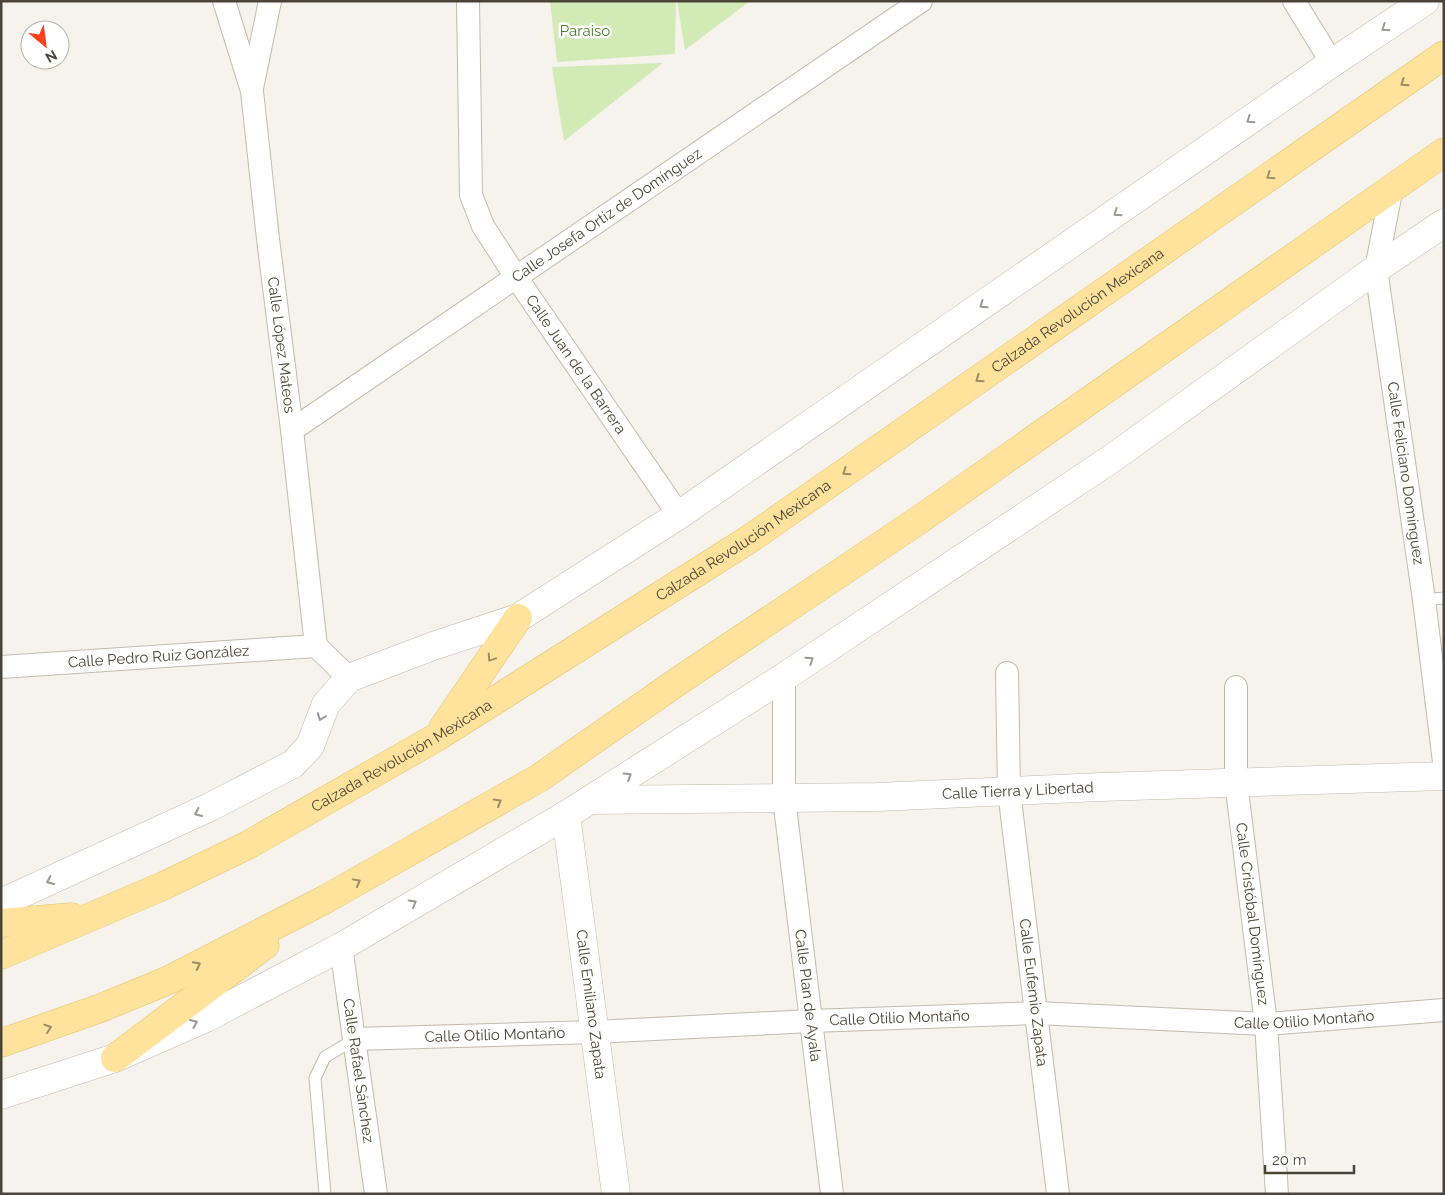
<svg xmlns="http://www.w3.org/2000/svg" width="1445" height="1195" viewBox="0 0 1445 1195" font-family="Raleway,sans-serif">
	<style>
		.green { fill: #d2eab5 }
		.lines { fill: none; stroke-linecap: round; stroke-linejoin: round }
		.service-casing { stroke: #c2bbae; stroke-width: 13 }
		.minor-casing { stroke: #c2bbae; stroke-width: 24 }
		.tertiary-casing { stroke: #c2bbae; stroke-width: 29 }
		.primary-casing { stroke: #e6c16a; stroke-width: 29 }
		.service { stroke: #fff; stroke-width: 11 }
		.minor { stroke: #fff; stroke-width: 22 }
		.tertiary { stroke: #fff; stroke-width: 28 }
		.primary { stroke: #ffe39c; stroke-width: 28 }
		.oneway { stroke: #9c9892 }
		.oneway2 { stroke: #9c8c66 }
		.labels { text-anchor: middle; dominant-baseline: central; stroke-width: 5; stroke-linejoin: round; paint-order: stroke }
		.park-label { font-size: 15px; fill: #4a7f2a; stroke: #fff }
		.street-label { font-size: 15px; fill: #4b4439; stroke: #fff }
	</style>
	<rect width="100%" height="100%" fill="#f6f3ec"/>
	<path class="green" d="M550,1H676L675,54L557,62Z
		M677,1H750L685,50Z
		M663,63L564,141L552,67Z"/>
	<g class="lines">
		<defs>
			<path id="service" d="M1424,600L1444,598
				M325,1194L315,1078L325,1057L355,1039"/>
			<g id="minor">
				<path id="s1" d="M224,1L252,91L268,239L292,430L316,646L349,678"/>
				<path id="s2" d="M468,1L471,195L483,226L516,277L679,515"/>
				<path d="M1294,1L1332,63"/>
				<path d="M252,88L270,1"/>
				<path id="s3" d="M1392,187L1376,269L1424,600L1444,762"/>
				<path id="s4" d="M292,430L921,1"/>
				<path id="s5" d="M1,667L316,646"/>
				<path id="s6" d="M1007,673L1009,791L1058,1194"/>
				<path id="s7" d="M784,677V798L832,1194"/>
				<path id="s8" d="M1236,687V782L1266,1024L1277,1194"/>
				<path id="s9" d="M341,947L376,1194"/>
				<path id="s10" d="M355,1039L594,1032L811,1021L1036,1013L1266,1024L1444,1010"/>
			</g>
			<g id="tertiary">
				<path id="s11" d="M590,800L877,797L1101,787L1444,776"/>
				<path id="s12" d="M566,815L616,1194"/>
				<path d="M1,903L210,807L293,764L310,746L326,704L349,678L433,646L518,618L679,515L1332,63L1425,1"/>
				<path d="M1,1095L115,1058L206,1018L341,947L566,815L784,677L1111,459L1376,269L1444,223"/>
			</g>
			<g id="primary">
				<path d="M443,728L518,618"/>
				<path d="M1,923L71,917"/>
				<path id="s13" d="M1,955L163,886L248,845L437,737L751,538L1444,55"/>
				<path d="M1,1043L101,1008L169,980L326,899L539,778L680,680L919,520L1444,152"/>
				<path d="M115,1058L265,945"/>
			</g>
		</defs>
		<use href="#service" class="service-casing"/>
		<use href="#minor" class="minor-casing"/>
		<use href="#tertiary" class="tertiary-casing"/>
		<use href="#primary" class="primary-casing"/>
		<use href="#service" class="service"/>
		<use href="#minor" class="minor"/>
		<use href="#tertiary" class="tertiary"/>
		<use href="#primary" class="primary"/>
	</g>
	<defs><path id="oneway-chevron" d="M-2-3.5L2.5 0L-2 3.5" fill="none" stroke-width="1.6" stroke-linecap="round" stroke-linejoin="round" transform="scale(1.25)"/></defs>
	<g class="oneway">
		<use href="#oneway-chevron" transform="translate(1385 28) rotate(146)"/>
		<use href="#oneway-chevron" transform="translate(1250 120) rotate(145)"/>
		<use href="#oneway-chevron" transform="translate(1117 213) rotate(145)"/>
		<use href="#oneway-chevron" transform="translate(983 305) rotate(145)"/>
		<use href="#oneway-chevron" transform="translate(810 660) rotate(-34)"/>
		<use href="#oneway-chevron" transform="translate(321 717) rotate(111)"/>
		<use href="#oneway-chevron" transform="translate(628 776) rotate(-32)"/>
		<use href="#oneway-chevron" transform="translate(198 813) rotate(155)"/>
		<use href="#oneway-chevron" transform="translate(50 881) rotate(155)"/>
		<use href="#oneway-chevron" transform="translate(413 903) rotate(-30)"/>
		<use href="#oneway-chevron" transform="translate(194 1023) rotate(-24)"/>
	</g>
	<g class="oneway2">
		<use href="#oneway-chevron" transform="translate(1404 83) rotate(145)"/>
		<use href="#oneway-chevron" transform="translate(1270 176) rotate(145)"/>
		<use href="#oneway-chevron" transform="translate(979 379) rotate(145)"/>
		<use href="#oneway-chevron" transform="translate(846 472) rotate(145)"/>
		<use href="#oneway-chevron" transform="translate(491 658) rotate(124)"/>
		<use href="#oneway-chevron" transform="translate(498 802) rotate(-30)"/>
		<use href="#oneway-chevron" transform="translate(357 882) rotate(-29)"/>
		<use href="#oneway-chevron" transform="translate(197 965) rotate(-27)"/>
		<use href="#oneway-chevron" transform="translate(48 1028) rotate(-19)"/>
	</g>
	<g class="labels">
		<g class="park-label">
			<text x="585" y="31">Paraiso</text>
		</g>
		<g class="street-label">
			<text stroke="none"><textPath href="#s4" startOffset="381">Calle Josefa Ortiz de Domínguez</textPath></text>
			<text stroke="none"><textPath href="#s13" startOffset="1258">Calzada Revolución Mexicana</textPath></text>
			<text stroke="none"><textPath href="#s1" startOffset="350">Calle López Mateos</textPath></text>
			<text stroke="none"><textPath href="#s2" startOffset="394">Calle Juan de la Barrera</textPath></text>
			<text stroke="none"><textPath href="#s3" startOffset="290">Calle Feliciano Domínguez</textPath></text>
			<text stroke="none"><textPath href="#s13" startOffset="852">Calzada Revolución Mexicana</textPath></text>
			<text stroke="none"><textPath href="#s5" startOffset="158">Calle Pedro Ruíz González</textPath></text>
			<text stroke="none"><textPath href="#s13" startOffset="448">Calzada Revolución Mexicana</textPath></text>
			<text stroke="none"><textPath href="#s11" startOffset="428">Calle Tierra y Libertad</textPath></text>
			<text stroke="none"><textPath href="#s8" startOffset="228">Calle Cristóbal Domínguez</textPath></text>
			<text stroke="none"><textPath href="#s6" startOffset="321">Calle Eufemio Zapata</textPath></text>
			<text stroke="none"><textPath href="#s7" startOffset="320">Calle Plan de Ayala</textPath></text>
			<text stroke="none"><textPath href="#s12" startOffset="191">Calle Emiliano Zapata</textPath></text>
			<text stroke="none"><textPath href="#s10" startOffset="545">Calle Otilio Montaño</textPath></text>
			<text stroke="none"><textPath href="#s10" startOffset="950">Calle Otilio Montaño</textPath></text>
			<text stroke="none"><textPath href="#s10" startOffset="140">Calle Otilio Montaño</textPath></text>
			<text stroke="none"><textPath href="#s9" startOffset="125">Calle Rafael Sánchez</textPath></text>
		</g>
	</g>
	<rect width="1445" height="1195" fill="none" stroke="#4b4439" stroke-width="5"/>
	<g transform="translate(45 45) rotate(151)"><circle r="24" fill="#ffffff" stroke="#b7b4b0"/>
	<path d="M0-4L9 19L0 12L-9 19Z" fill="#fc3f1d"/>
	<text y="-8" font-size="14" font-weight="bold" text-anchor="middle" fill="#4b4439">N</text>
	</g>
	<path d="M1265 1165v8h89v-8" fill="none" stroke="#4b4439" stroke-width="2.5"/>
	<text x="1272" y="1165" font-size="15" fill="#4b4439" stroke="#ffffff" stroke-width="4" paint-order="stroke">20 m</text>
</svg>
